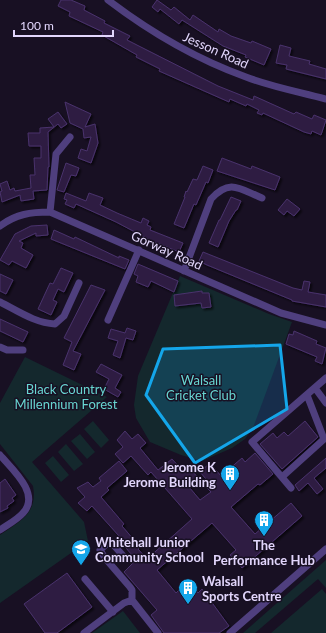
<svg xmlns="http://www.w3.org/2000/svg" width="326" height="633" viewBox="0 0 326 633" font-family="Lato,sans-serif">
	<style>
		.green { fill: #14282d }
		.building { fill: #2d1e43; stroke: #4a326c; filter: url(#shadow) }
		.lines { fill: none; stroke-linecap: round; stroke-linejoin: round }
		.minor { stroke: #4f3f7e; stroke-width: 7 }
		.marked { fill: #14a6ea; fill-opacity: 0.2; stroke: #14a6ea; stroke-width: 3; stroke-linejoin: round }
		.labels { text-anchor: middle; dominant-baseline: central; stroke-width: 3; stroke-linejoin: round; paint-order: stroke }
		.street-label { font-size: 13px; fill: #e2d6fc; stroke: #181023 }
		.park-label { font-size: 13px; fill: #68d6d2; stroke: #181023 }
		.poi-label { font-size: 13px; font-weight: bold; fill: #e2d6fc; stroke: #181023; text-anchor: start }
	</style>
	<defs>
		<filter id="shadow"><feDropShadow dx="2" dy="2" stdDeviation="1" flood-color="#0009"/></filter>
	</defs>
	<rect width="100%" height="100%" fill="#181023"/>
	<path class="green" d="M180,276L269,314L292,322L253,428L245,439L232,448L202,461L181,455L150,442L136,418L134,405L138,376Z
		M25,357L107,397L32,462L84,522L88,541L0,603V535C20,521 38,514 33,486L0,444V403Z
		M93,421L109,440L101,448L84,429Z
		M80,434L95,452L87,459L71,441Z
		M66,444L83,464L74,471L58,452Z
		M53,456L69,475L61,482L45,463Z
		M326,560V588L318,579L255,633H243Z
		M322,589L326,594V633H271Z
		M123,611L140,633H92Z"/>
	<path class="building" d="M61,0H71L85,6L84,10L105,21L104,23L130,36L127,40L218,86L253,100L254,96L294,114L296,112L312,119L314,115L326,120L321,135L312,131L311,134L304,132L263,113L262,115L257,113L259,110L247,104L246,106L230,99L229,102L159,71L160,69L136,57L137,55L102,35L103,32L69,16L70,12L58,6Z
		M157,0L171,10L174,7L190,20L193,15L218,32L219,29L231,36L251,43L252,41L271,49L264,65L245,57L246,55L223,46L182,20L179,24L160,9L158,12L152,7Z
		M280,45L291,48L289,56L310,61L309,64L326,69V79L286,69L287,65L276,63Z
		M65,102L91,114L85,127L95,124L98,143L91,163L78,158L81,149L87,151L91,137L84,138L83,129L70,123Z
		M58,112L67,124L61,128L58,124L48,132L49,167H48L47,190L33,191L34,199L21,201L20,195L2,202L0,192L2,191L0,184L7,181L10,190L14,188L15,191L31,188L30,175H35L34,158H41V146H29L28,133H40V128L54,127L48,119Z
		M222,158L251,169L252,166L280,177L275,190L217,171Z
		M66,163L79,168L76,176L71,175L64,192L57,190Z
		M203,166L213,170L208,183L206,182L196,205L194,204L184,228L174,224L185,197H184L186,191L187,192L193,179L197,180Z
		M66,193L86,201L89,193L103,198L100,205L117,213L141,223L143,218L149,221L147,225L151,227L150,230L183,243L179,252L152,241L116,222L76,204L74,208L65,204L67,200L64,199Z
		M231,197L241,201L237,210H236L229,221L218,247L209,243L219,220H220Z
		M287,199L300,209L294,216L287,211L284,215L278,210Z
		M47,225L48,235L36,236V233L19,241L23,243L21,248L33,255L26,268L12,261L9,265L0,260L15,234L31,226Z
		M54,230L74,239L75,237L119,258V256L129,260L125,269L51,239Z
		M203,252L293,288L302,290L304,281L310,282L308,292L326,295V307L292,301V300L207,265L199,261Z
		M138,264L178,281L174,292L151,281L148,287L136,282L138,276L134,274Z
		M61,268L73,273L64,292L58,289L53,300L57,302L51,315L38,309L50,283L53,284Z
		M0,274L13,280L6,294L0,291Z
		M91,285L105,290L73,351L81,354L74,370L63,365L72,342L64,338Z
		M202,291V293H209L211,307L202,308L201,303L175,306L174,295Z
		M0,319L28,332L23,342L0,331Z
		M127,328L136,331L133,340L126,338L120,358L113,355L118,341L108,338L111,329L125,333Z
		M294,331L317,341L316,344L326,348L322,364L315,361L317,357L286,344L289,334L293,335Z
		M101,364L122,375L115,388L121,392L118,397L104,389L109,379L96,372Z
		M305,421L318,437L282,469L260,444L273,433L277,438L284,432L288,436Z
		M125,431L132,439L138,434L146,443L140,448L158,470L172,459L182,470L187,465L199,479L189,487L200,500L211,492L207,488L211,485L200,472L210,463L221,476L242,458L245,462L255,453L273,474L260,485L258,484L231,507L255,534L291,503L302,516L242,568L230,555L236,550L212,523L157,570L176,593L181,588L183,590L190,583L198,593L202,589L229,626L219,633H164L151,615L157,610L124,572L136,560L117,537L119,536L92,506L87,511L78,503L85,497L77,488L88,482L93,487L101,481L99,478L119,461L127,471L107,488L109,490L101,497L124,524L122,526L140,547L138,549L147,559L192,519L151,472L148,475L131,456L123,463L115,454L123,447L117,440Z
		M326,458V468L314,478L323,489L317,494L308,483L299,491L295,485Z
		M5,479L16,495L12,498L14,501L7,506L8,508L0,512V483Z
		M67,573L92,607L57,633H45L24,604Z"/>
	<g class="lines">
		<path class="minor" d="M108,0C150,32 196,59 246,77C272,87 300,92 326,99
			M50,212L56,154L70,137
			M0,226C16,214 31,212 50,212L281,313L326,325
			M184,271L211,199C230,178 240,189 262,198
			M0,302C18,311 35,323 55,324L64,316L79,283
			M108,320L139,250
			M0,347L7,350H23
			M315,388L326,403
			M0,455C12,469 41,494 23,513C17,520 7,525 0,530
			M282,477L324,439L307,395
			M291,488L252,442L326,378
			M126,559L110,541L100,550L105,558L130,587L132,590V600
			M85,579L113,612
			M84,633L124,603L132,600L158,633
			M230,633L326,549"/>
	</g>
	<path class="marked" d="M280,345L287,409L195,463L146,395L163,349Z"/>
	<defs>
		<symbol id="building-pin" viewBox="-11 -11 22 30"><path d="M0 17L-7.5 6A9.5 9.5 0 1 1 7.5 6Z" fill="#14a6ea" stroke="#181023"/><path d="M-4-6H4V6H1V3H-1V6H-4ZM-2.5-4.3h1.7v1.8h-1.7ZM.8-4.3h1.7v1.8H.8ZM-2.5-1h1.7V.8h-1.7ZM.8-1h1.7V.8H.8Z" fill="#fff"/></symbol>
		<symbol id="school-pin" viewBox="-11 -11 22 30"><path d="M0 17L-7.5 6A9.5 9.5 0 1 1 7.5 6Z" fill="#14a6ea" stroke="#181023"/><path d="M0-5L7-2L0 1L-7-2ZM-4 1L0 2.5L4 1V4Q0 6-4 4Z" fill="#fff"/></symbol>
	</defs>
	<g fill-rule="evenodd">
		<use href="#building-pin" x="219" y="463" width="22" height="30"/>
		<use href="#building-pin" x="253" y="509" width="22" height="30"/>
		<use href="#school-pin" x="70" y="538" width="22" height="30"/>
		<use href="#building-pin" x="177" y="577" width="22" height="30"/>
	</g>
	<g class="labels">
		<g class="street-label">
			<text transform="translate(216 50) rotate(24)">Jesson Road</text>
			<text transform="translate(167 250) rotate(24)">Gorway Road</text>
		</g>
		<g class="park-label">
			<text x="201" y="380">Walsall<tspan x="201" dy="15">Cricket Club</tspan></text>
			<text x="66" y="389">Black Country<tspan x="66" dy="15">Millennium Forest</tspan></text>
		</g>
		<g class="poi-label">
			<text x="216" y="467" text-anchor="end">Jerome K<tspan x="216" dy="15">Jerome Building</tspan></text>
			<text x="95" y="542">Whitehall Junior<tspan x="95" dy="15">Community School</tspan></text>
			<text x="264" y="545" text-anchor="middle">The<tspan x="264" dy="15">Performance Hub</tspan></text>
			<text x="202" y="581">Walsall<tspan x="202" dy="15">Sports Centre</tspan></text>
		</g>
	</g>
	<path d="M14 30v6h99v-6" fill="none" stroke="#e2d6fc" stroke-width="2"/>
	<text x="20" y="30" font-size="12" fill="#e2d6fc" stroke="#181023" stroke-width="3" paint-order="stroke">100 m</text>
</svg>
